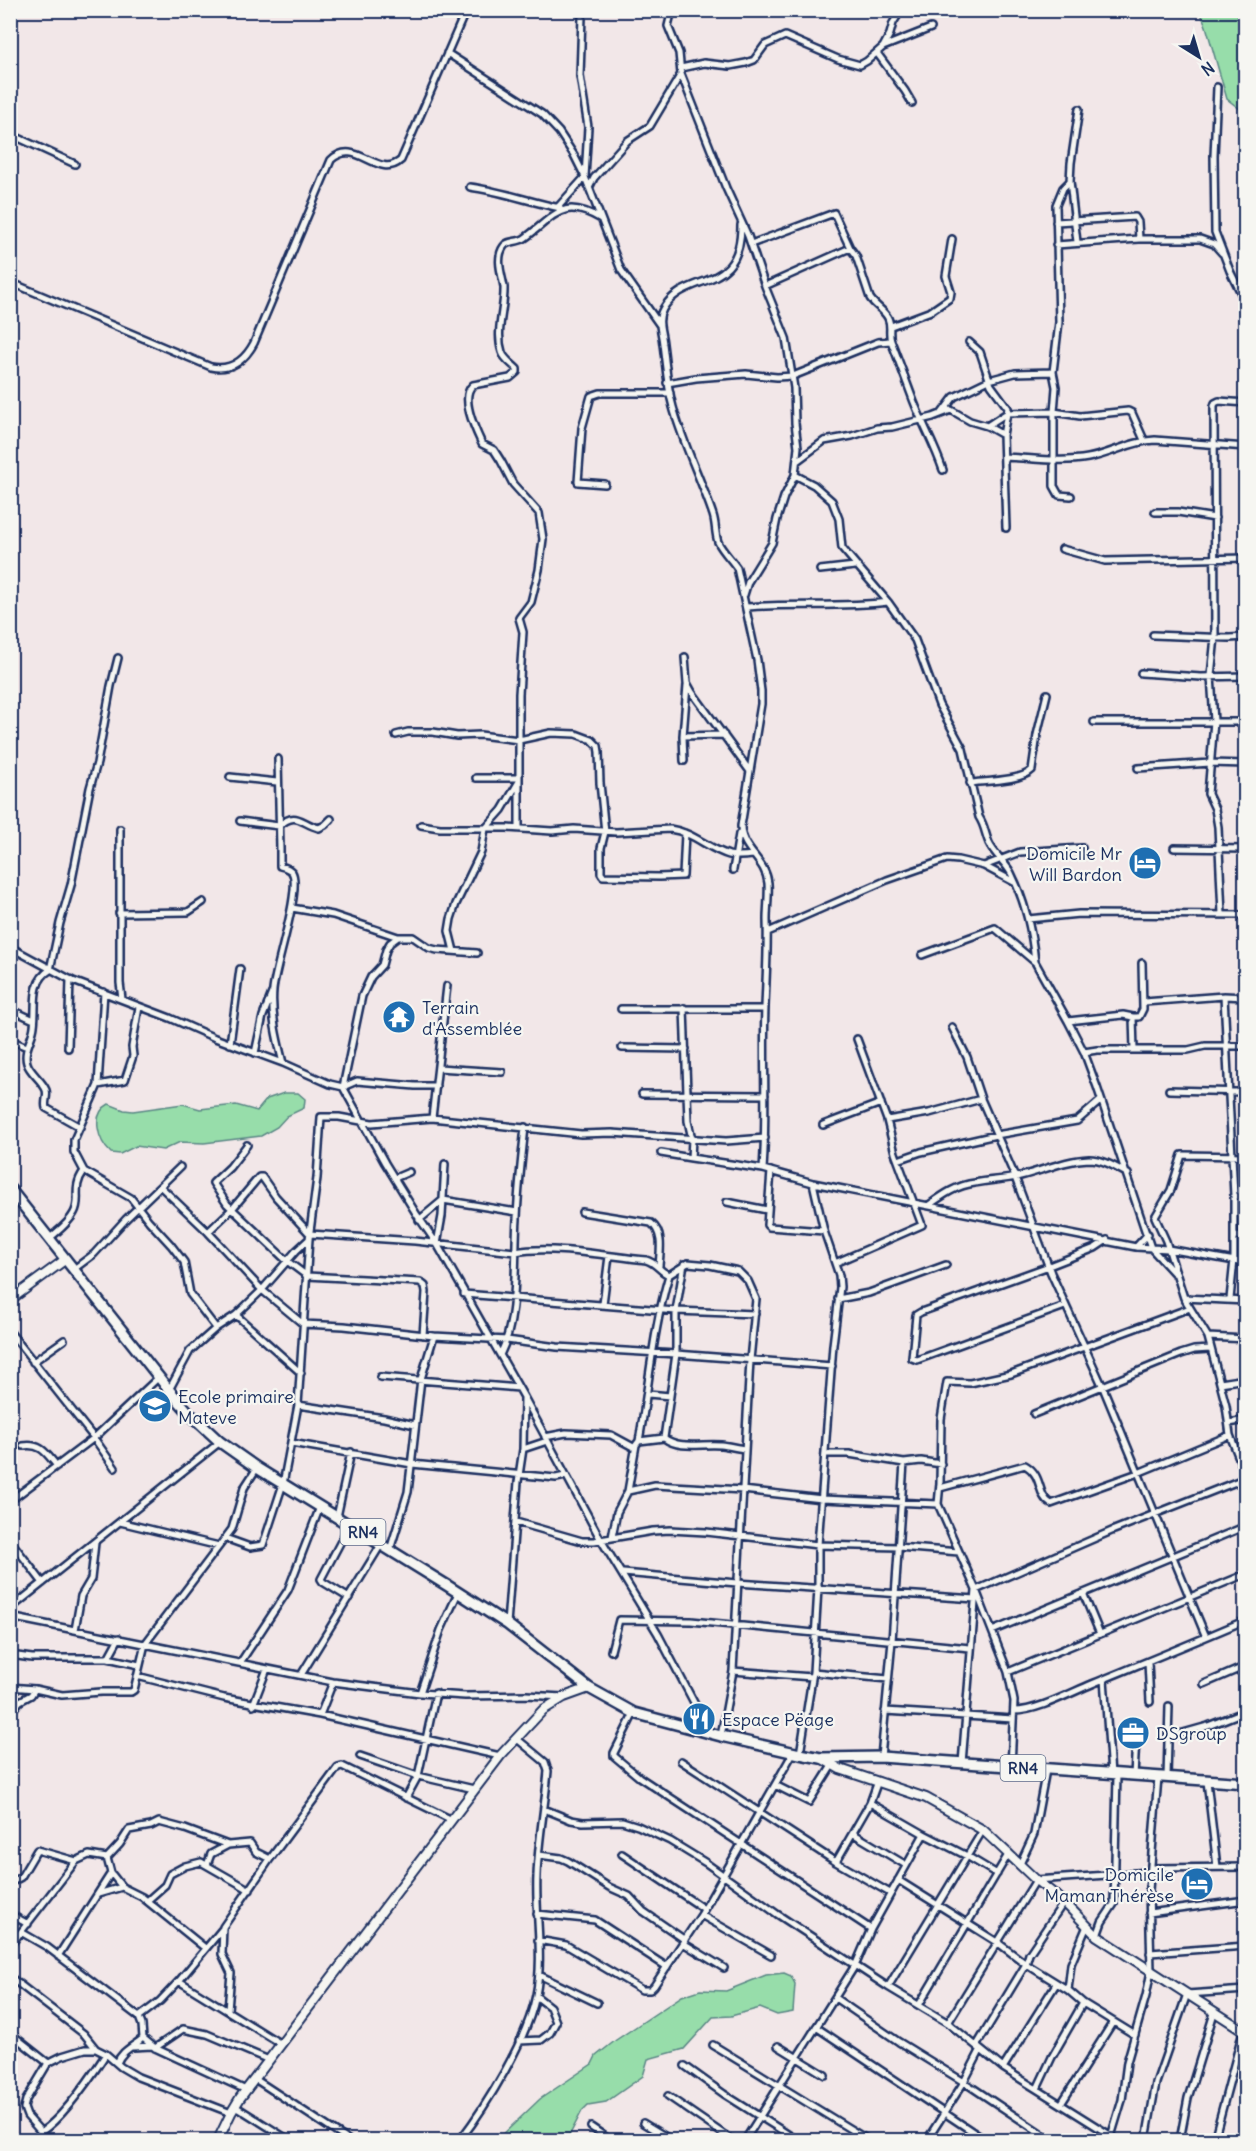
<svg xmlns="http://www.w3.org/2000/svg" width="1256" height="2151" viewBox="0 0 1256 2151" font-family="Delius,sans-serif">
	<style>
		.green { fill: #97ddaa; stroke: #598684; stroke-width: 1.5 }
		.lines { fill: none; stroke-linecap: round; stroke-linejoin: round }
		.street-casing { stroke: #1b2f5e; stroke-width: 10 }
		.secondary-casing { stroke: #1b2f5e; stroke-width: 12 }
		.highway-casing { stroke: #1b2f5e; stroke-width: 14 }
		.street { stroke: #f6f6f2; stroke-width: 5 }
		.secondary { stroke: #f6f6f2; stroke-width: 8 }
		.highway { stroke: #f6f6f2; stroke-width: 9 }
		.labels { text-anchor: middle; dominant-baseline: central; stroke-width: 4.5; stroke-linejoin: round; paint-order: stroke }
		.shield { fill: #f6f6f2; stroke: #5d6b8a; stroke-width: 1.5 }
		.shield-label { font-size: 16px; font-weight: bold; fill: #1b2f5e }
		.poi-label { font-size: 18px; fill: #1b2f5e; stroke: #f6f6f2; text-anchor: start }
	</style>
	<rect width="100%" height="100%" fill="#f2e7e8"/>
	<filter id="ink" filterUnits="userSpaceOnUse"><feTurbulence type="fractalNoise" baseFrequency=".0167" numOctaves="2"/><feDisplacementMap in="SourceGraphic" scale="12" xChannelSelector="R" yChannelSelector="G"/><feConvolveMatrix kernelMatrix="1 2 1 2 8 2 1 2 1" color-interpolation-filters="sRGB"/></filter>
	<g filter="url(#ink)">
		<path class="green" d="M1200,11H1245V113L1227,99L1206,26Z
			M284,1093H298L305,1099L304,1108L287,1116L277,1127L261,1136L204,1143L180,1142L163,1150L136,1146L120,1154L111,1153C98,1141 90,1114 109,1104L124,1110L133,1111L183,1104L200,1109L236,1105L257,1111L267,1099Z
			M784,1973L791,1976L795,1984L793,2012L777,2015L760,2008L731,2016L713,2017L684,2049L648,2059L643,2076L606,2102L588,2105L582,2111L567,2140H497L540,2099L592,2064L596,2056L616,2040L682,1996L700,1990L726,1991L766,1975Z"/>
		<g class="lines">
			<defs>
				<path id="street" d="M672,10L668,26L679,53L681,74L726,188L748,236L765,286L850,248L856,256L870,298C875,306 884,310 888,318C892,326 888,333 891,341C899,361 906,381 914,402C923,425 935,446 943,470
					M883,47L931,28
					M447,53L542,114L559,132L574,155L585,177L621,270L659,324
					M877,53L905,91L912,103
					M681,68L704,63L730,66L746,63L754,60L765,45L785,36L838,59L860,65L867,61L883,47L890,34L893,23L901,10
					M1217,87L1214,156L1215,232L1230,271L1245,301L1246,314
					M10,134L75,164
					M1070,181L1077,242
					M470,187C501,191 530,202 560,208
					M589,188L594,178L627,141L650,126L681,74
					M558,207L585,177L588,127L580,76L582,16L581,10
					M1056,222L1135,217L1138,222L1139,239
					M741,225C741,295 686,270 663,309C656,321 662,331 663,344C666,366 667,386 673,407C683,444 701,479 713,515C716,524 715,533 718,542C723,552 731,559 737,568L757,660L761,691V704L741,826C741,850 766,860 768,883C769,895 767,907 767,920C768,949 766,978 765,1007C763,1061 767,1115 763,1169L813,1183L824,1231L839,1275L840,1287L833,1345L818,1545V1588L813,1672L800,1754
					M751,244L834,213L850,248
					M1056,245L1139,239H1200L1214,244L1222,253
					M10,282L211,367C231,371 245,360 254,343L331,160C356,136 378,181 401,160L466,10
					M891,326L931,311L950,298L951,292L946,276L952,239
					M969,342L980,352L991,385L1008,408L1003,435L1006,528
					M667,383L696,378L746,374L777,377L793,376L878,342L891,341
					M942,413L954,397L989,380L1015,373L1053,372
					M987,426L1007,413L1054,412L1080,416L1128,411L1132,413L1144,440
					M1004,457C1032,458 1060,463 1088,458C1111,454 1131,441 1155,440L1246,447
					M797,461L824,441L852,436L877,428L892,427L933,417L951,410L970,421L987,426L1003,435
					M795,475L814,485L832,501L839,519L842,548L888,602L915,640L939,705L963,749L979,817C985,826 985,834 989,843C994,854 1005,862 1011,873C1025,901 1032,931 1035,962
					M605,484L578,482L582,428L591,396L600,393H670
					M1071,496L1059,495L1054,486V412L1056,387L1053,372L1059,322L1056,205L1063,188L1070,181L1071,163L1079,109
					M1155,512H1178L1215,518
					M1062,549L1105,561L1246,558
					M820,570L855,566
					M744,595L748,582L772,543L777,519L784,497L795,475L798,447L795,423L794,388L786,338L765,286
					M746,607C793,603 841,608 888,602
					M1153,635L1230,638L1246,637
					M685,657L687,683L692,692L749,770
					M1141,673L1201,677L1246,676
					M1094,722H1246
					M396,735L408,732H433L457,736L480,735L519,740L551,733L576,734L592,740L598,746L599,752L600,783L605,832L601,848V873L603,876L659,877L683,876L685,833
					M683,736L724,735
					M278,759L280,849V866C284,867 289,868 292,872C302,888 275,967 273,990C271,1015 277,1039 283,1063
					M684,761L683,736L687,685
					M1138,768L1210,763L1246,764
					M230,777L277,782
					M476,778H519
					M970,783C986,781 1021,781 1032,770L1037,735L1047,694
					M240,821L279,826C297,810 301,824 319,828L325,825L331,819
					M421,825L440,828H507L552,831L574,829L616,832L670,829C693,832 708,849 729,855C737,857 745,856 754,855
					M519,828V694L523,632L519,618L531,602L539,570L543,539L539,513L513,484L501,461L494,450L482,444C476,431 459,397 473,385L510,378L517,372V369C511,363 504,359 502,352C495,331 505,308 504,287C502,275 495,258 504,246C508,240 518,243 525,238C554,217 562,196 601,219
					M120,829V983L122,999
					M1174,848L1246,849
					M984,866L1020,852L1082,848
					M733,870L739,834
					M292,908L333,915L398,937
					M119,913L188,912L203,902
					M1222,914L1218,827L1215,809L1208,794L1214,721L1211,676L1215,637L1214,406L1215,403L1219,401L1246,403
					M1028,919L1079,914L1246,915
					M768,932L887,880L947,859L958,860L984,866L1014,882
					M10,947L73,981L170,1018L215,1038L283,1063L330,1084L343,1087L357,1081L415,1086H436
					M454,951L449,931L451,919L456,904L481,852L485,829L502,810L518,783
					M477,953L437,950L429,948L413,937H398L390,943L386,950L382,965L371,977L362,996L343,1087L385,1163L417,1215L437,1244L524,1397L601,1540L658,1634L710,1733
					M922,955L995,928L1035,962L1068,1021L1123,1015L1133,1017
					M1224,996L1234,1196V1260L1230,1299
					M1144,1002L1224,996L1246,997
					M684,1008L688,1121L692,1139L691,1158L763,1169
					M10,1009L34,1020
					M621,1009H765
					M1068,1021L1084,1052L1097,1087L1151,1248L1174,1273
					M952,1027L967,1057L981,1099L1013,1172L1051,1273L1102,1385L1206,1637
					M230,1044L240,969
					M10,1045L15,1042L27,1047
					M68,1048L70,979
					M622,1048L686,1049
					M1134,1050L1133,1017H1139L1143,1009L1142,963
					M1084,1052L1097,1050H1188L1205,1046H1246
					M255,1053L263,1016L272,993
					M438,1068L502,1072
					M98,1085L125,1080L133,1056L132,1047L139,1007
					M1169,1090L1246,1092
					M642,1094L765,1095
					M432,1118L447,986
					M887,1120L929,1113L981,1099
					M823,1125L881,1103
					M80,1127L46,1108C44,1102 48,1096 46,1090C42,1080 30,1073 27,1063C23,1050 33,1038 34,1026C37,1006 30,982 50,970L60,923L71,885L90,788L97,763L111,686L118,658
					M247,1145L230,1167L213,1183L227,1204L287,1261L307,1276L420,1282L425,1286L426,1292L423,1335
					M661,1153L691,1158
					M1246,1156L1182,1155L1171,1190L1155,1217L1166,1241L1184,1298L1208,1337L1226,1406L1230,1435L1246,1476
					M898,1160L921,1152L996,1135L1077,1121L1100,1101
					M84,1171L131,1198L149,1221L171,1245L184,1262L190,1294L216,1328
					M771,1171L767,1225L769,1227L824,1231
					M395,1178L409,1172
					M813,1183L1136,1247L1168,1249L1246,1263
					M161,1187L208,1232L262,1290L303,1324L344,1326L434,1336L507,1340L557,1347L676,1354V1311L684,1264
					M1234,1196L1246,1197
					M727,1202L767,1210
					M929,1205C943,1195 957,1185 975,1183C988,1180 1003,1180 1016,1177C1040,1172 1063,1160 1089,1159C1103,1159 1115,1167 1128,1174
					M10,1207L18,1198
					M582,1212L651,1223C664,1233 660,1252 659,1266
					M419,1220L443,1200L517,1212
					M208,1232L233,1208L259,1177H262L276,1197L310,1234L415,1241L515,1252C553,1245 606,1256 646,1260C657,1263 660,1272 669,1275L688,1263L710,1265L738,1271L748,1281L756,1299L750,1360L733,1671L721,1736
					M1234,1236L1246,1237
					M50,1238C58,1231 69,1223 74,1213C82,1199 71,1189 84,1171L74,1152V1140L98,1085L104,992
					M437,1244L442,1216L445,1164
					M1136,1247L1148,1234
					M835,1263L922,1225L895,1153L887,1120L857,1039
					M74,1269L94,1254L126,1219L180,1167
					M464,1294L676,1311L755,1314
					M1184,1298L1246,1301
					M838,1299L869,1293L946,1265
					M603,1304L609,1256
					M1065,1306L917,1360L912,1358L916,1315L921,1312L1049,1266L1095,1248L1107,1240
					M236,1315L301,1373
					M10,1332L94,1438L115,1468
					M1208,1337L1246,1339
					M500,1355C519,1318 514,1260 517,1219C518,1188 522,1157 525,1127
					M33,1362L64,1340
					M380,1377L519,1388
					M1220,1383L1246,1379
					M169,1390L190,1351L216,1328L236,1315L262,1290L296,1251L309,1239
					M648,1394L670,1396
					M298,1405L384,1418L415,1425
					M1034,1414L1181,1354L1194,1350L1210,1349
					M1229,1423L1246,1420
					M545,1437L566,1433L611,1435L635,1448
					M664,1438C680,1450 703,1443 721,1445C729,1446 737,1448 745,1449
					M639,1441C649,1386 653,1329 669,1275
					M291,1443L412,1464L556,1478L565,1476
					M23,1446C41,1443 46,1453 57,1466
					M523,1449L547,1441
					M825,1454H849L904,1463L921,1461L941,1464
					M940,1488L1025,1465C1044,1476 1036,1495 1051,1504L1138,1473L1230,1435
					M628,1491L655,1485L743,1490L822,1499L938,1504
					M10,1501L94,1438L159,1377
					M337,1517L351,1452
					M120,1522L219,1546
					M516,1522L582,1541H594L653,1531L670,1530L706,1532L818,1545L898,1547L959,1552
					M612,1537L617,1512L628,1491L636,1445L639,1441L664,1438L676,1354L832,1366
					M225,1538L250,1547L263,1545L283,1484L298,1405L309,1239L317,1178L321,1117H339L372,1123L432,1118L581,1134L612,1133L726,1141L765,1138
					M10,1540L43,1583
					M390,1550L408,1492L421,1379L434,1336
					M623,1573L737,1583L976,1599
					M1083,1593L1100,1634
					M349,1598L323,1582L321,1579L350,1524
					M10,1609L220,1442
					M10,1617L333,1682L420,1693L465,1696L526,1695L563,1697
					M507,1624L518,1482L523,1449L524,1398
					M75,1630L81,1596L91,1579L95,1543
					M992,1631L1246,1526
					M611,1651L619,1620L691,1621L970,1648
					M10,1655L32,1658H108L139,1665
					M108,1658L119,1638
					M1148,1662L1150,1702
					M240,1663L288,1590L320,1507
					M733,1671L812,1677
					M813,1672L888,1679
					M1008,1672L1246,1574
					M301,1675L382,1543
					M137,1676L224,1698L320,1715L500,1756
					M1104,1679L1111,1774
					M1204,1684L1246,1666
					M10,1687L35,1689L62,1695L101,1692H131L134,1690L145,1644L232,1529L244,1488L257,1468
					M420,1693L441,1630L458,1593
					M253,1705L267,1669
					M885,1711L1013,1719
					M1014,1711C1037,1711 1070,1693 1092,1684C1143,1663 1195,1642 1246,1620
					M10,1713L20,1701L31,1695L35,1689
					M634,1713L614,1753V1756L639,1777L871,1929L924,1834L870,1803L878,1781
					M320,1715L333,1682
					M1169,1737L1208,1726L1246,1711
					M360,1756L418,1776L474,1789
					M881,1757L892,1641L904,1463
					M681,1761L836,1862L870,1803
					M962,1763L976,1590L1114,1530L1246,1478
					M1011,1767L1014,1701L1008,1672L976,1590L938,1504L940,1483L941,1419L947,1382L970,1383L1011,1374L1190,1308
					M1134,1776L1136,1738
					M1167,1777L1169,1706
					M1207,1781L1217,1867
					M775,1785L809,1802L833,1764
					M406,1798L418,1776L436,1693
					M544,1809L571,1820L583,1822L622,1821L638,1826L670,1841L706,1863L777,1914L888,1987L948,2023L1003,2068L1118,2140
					M854,1834L906,1865
					M924,1834L967,1856L997,1874
					M622,1854L704,1909
					M539,1855L561,1858L568,1861L609,1887L629,1896L643,1911L685,1940
					M76,1861L89,1855L107,1858
					M836,1862L890,1893
					M1020,1864L1034,1834L1046,1770
					M207,1865L211,1854L228,1845
					M1151,1868L1246,1867
					M898,1880L997,1942L1026,1964L1068,1990L1083,2003L1135,2035
					M10,1883L21,1877L37,1850L76,1861L10,1946
					M98,1894L122,1887
					M147,1901L165,1885L170,1874L185,1866L201,1862L250,1890
					M1149,1913L1246,1900
					M10,1914L28,1924
					M537,1914L595,1920L667,1967
					M701,1915L771,1955
					M21,1932L47,1947L139,2017
					M1097,1936L1102,1922L1114,1904L1117,1775
					M538,1940L566,1945L642,1990H650L654,1986L701,1915L793,1753
					M683,1943L724,1968
					M205,1948L142,1897L122,1887L111,1873L107,1858L120,1844L129,1830L151,1826L159,1822L185,1829L228,1845L250,1843L256,1852L270,1859
					M1150,1953L1246,1946
					M58,1956L111,1873
					M539,1975L597,2003
					M10,1977L84,2034L96,2049
					M179,1981L281,2044
					M888,1987L983,1830
					M1068,1990L1071,1964L1087,1926
					M835,1998L899,2042L964,2082L1051,2140
					M919,2005L1009,1853
					M228,2010L231,1973L222,1954L223,1927L270,1859L338,1767L342,1766L452,1820
					M948,2023L1036,1880L1150,1872
					M816,2027L985,2140
					M10,2033L48,2063
					M143,2038L155,2048L246,2090
					M519,2041L541,2040L550,2033L556,2022L550,2007L536,1996
					M713,2045L868,2140
					M977,2045L1026,1964L1029,1954L1064,1902
					M778,2046L825,2075
					M133,2047L152,2046
					M155,2048L183,2029L207,2034L269,2060
					M117,2063C122,2050 133,2047 143,2038L142,2025L139,2017L160,2001L179,1981L223,1928
					M685,2066L724,2094L797,2140
					M1003,2068L1056,1984
					M255,2079L348,2140
					M1037,2089L1052,2057L1083,2003
					M668,2096L732,2140
					M1061,2104L1113,2022
					M235,2106L289,2140
					M643,2123L671,2140
					M591,2127L610,2140
					M41,2132C64,2117 91,2077 106,2054
					M42,2140L41,2132L27,2116L24,2108L26,2100L48,2063L62,2056L85,2049H96L106,2054L121,2067L138,2077L231,2113
					M460,2140C487,2105 528,2038 536,1995C544,1956 535,1915 537,1876C538,1841 545,1806 548,1771L545,1762L516,1738
					M745,2140L856,1964L871,1929
					M927,2140L964,2082L980,2051
					M1110,2140L1122,2100L1127,2062L1146,1996L1151,1971L1149,1890L1158,1777
					M1146,2140L1156,2083L1187,1994L1246,1990
					M1180,2140L1188,2098L1214,2013
					M1214,2140L1243,2031"/>
				<path id="secondary" d="M10,1300L66,1259
					M821,1758L840,1769L926,1798L983,1830L1036,1880L1064,1902L1097,1936L1246,2032
					M218,2140L231,2113L240,2098L500,1756L543,1710L564,1697L589,1688"/>
				<path id="highway" d="M10,1189L169,1390L191,1415L220,1442L257,1468L448,1586L507,1624L589,1688L634,1713L721,1736L800,1754L821,1758L881,1757L1246,1783"/>
			</defs>
			<use href="#street" class="street-casing"/>
			<use href="#secondary" class="secondary-casing"/>
			<use href="#highway" class="highway-casing"/>
			<use href="#street" class="street"/>
			<use href="#secondary" class="secondary"/>
			<use href="#highway" class="highway"/>
		</g>
	</g>
	<defs>
		<symbol id="hotel-disc" viewBox="-11 -11 22 22"><circle r="9.5" fill="#1f6fb2" stroke="#f6f6f2"/><path d="M-6-4.5h1.5V1H6V5H4.5V3h-9V5H-6ZM-4 0a1.8 1.8 0 1 1 3.6 0ZM.5 0V-2.5h3Q6-2.5 6 0Z" fill="#fff"/></symbol>
		<symbol id="temple-disc" viewBox="-11 -11 22 22"><circle r="9.5" fill="#1f6fb2" stroke="#f6f6f2"/><path d="M0-6L5-2H3V0L6.5 2.5H4V6H1.5V3h-3V6H-4V2.5H-6.5L-3 0V-2H-5Z" fill="#fff"/></symbol>
		<symbol id="school-disc" viewBox="-11 -11 22 22"><circle r="9.5" fill="#1f6fb2" stroke="#f6f6f2"/><path d="M0-5L7-2L0 1L-7-2ZM-4 1L0 2.5L4 1V4Q0 6-4 4Z" fill="#fff"/></symbol>
		<symbol id="restaurant-disc" viewBox="-11 -11 22 22"><circle r="9.5" fill="#1f6fb2" stroke="#f6f6f2"/><path d="M-5-6h1v4h1v-4h1v4h1v-4h1v5L-1.5 .5V6h-2V.5L-5-1ZM5-6V6H3V1.5H1.5Q1.5-4 5-6Z" fill="#fff"/></symbol>
		<symbol id="office-disc" viewBox="-11 -11 22 22"><circle r="9.5" fill="#1f6fb2" stroke="#f6f6f2"/><path d="M-6-3h4V-5.5h4V-3h4V5H-6ZM-1-4.5V-3h2v-1.5ZM-6 0V1H6V0Z" fill="#fff"/></symbol>
	</defs>
	<g fill-rule="evenodd">
		<use href="#hotel-disc" x="1126" y="844" width="38" height="38"/>
		<use href="#temple-disc" x="380" y="998" width="38" height="38"/>
		<use href="#school-disc" x="136" y="1387" width="38" height="38"/>
		<use href="#restaurant-disc" x="680" y="1700" width="38" height="38"/>
		<use href="#office-disc" x="1114" y="1714" width="38" height="38"/>
		<use href="#hotel-disc" x="1178" y="1865" width="38" height="38"/>
	</g>
	<g class="labels">
		<g class="shield">
			<rect x="340.5" y="1519" width="45" height="26" rx="4.5"/>
			<rect x="1000.5" y="1755" width="45" height="26" rx="4.5"/>
		</g>
		<g class="shield-label">
			<text x="363" y="1532">RN4</text>
			<text x="1023" y="1768">RN4</text>
		</g>
		<g class="poi-label">
			<text x="1122" y="853" text-anchor="end">Domicile Mr<tspan x="1122" dy="21">Will Bardon</tspan></text>
			<text x="422" y="1007">Terrain<tspan x="422" dy="21">d'Assemblée</tspan></text>
			<text x="178" y="1396">Ecole primaire<tspan x="178" dy="21">Mateve</tspan></text>
			<text x="722" y="1719">Espace Pëage</text>
			<text x="1156" y="1733">DSgroup</text>
			<text x="1174" y="1874" text-anchor="end">Domicile<tspan x="1174" dy="21">Maman Thérèse</tspan></text>
		</g>
	</g>
	<rect width="1256" height="2151" fill="none" stroke="#f6f6f2" stroke-width="36"/>
	<rect x="18" y="18" width="1220" height="2115" fill="none" stroke="#1b2f5e" stroke-width="2" filter="url(#ink)"/>
	<g transform="translate(1199 57) rotate(143)" stroke="#f6f6f2" stroke-width="4.5" paint-order="stroke">
	<path d="M0-4.5L10 22L0 15L-10 22Z" fill="#1b2f5e"/>
	<text y="-9" font-size="16" font-weight="bold" text-anchor="middle" fill="#1b2f5e">N</text>
	</g>
</svg>
